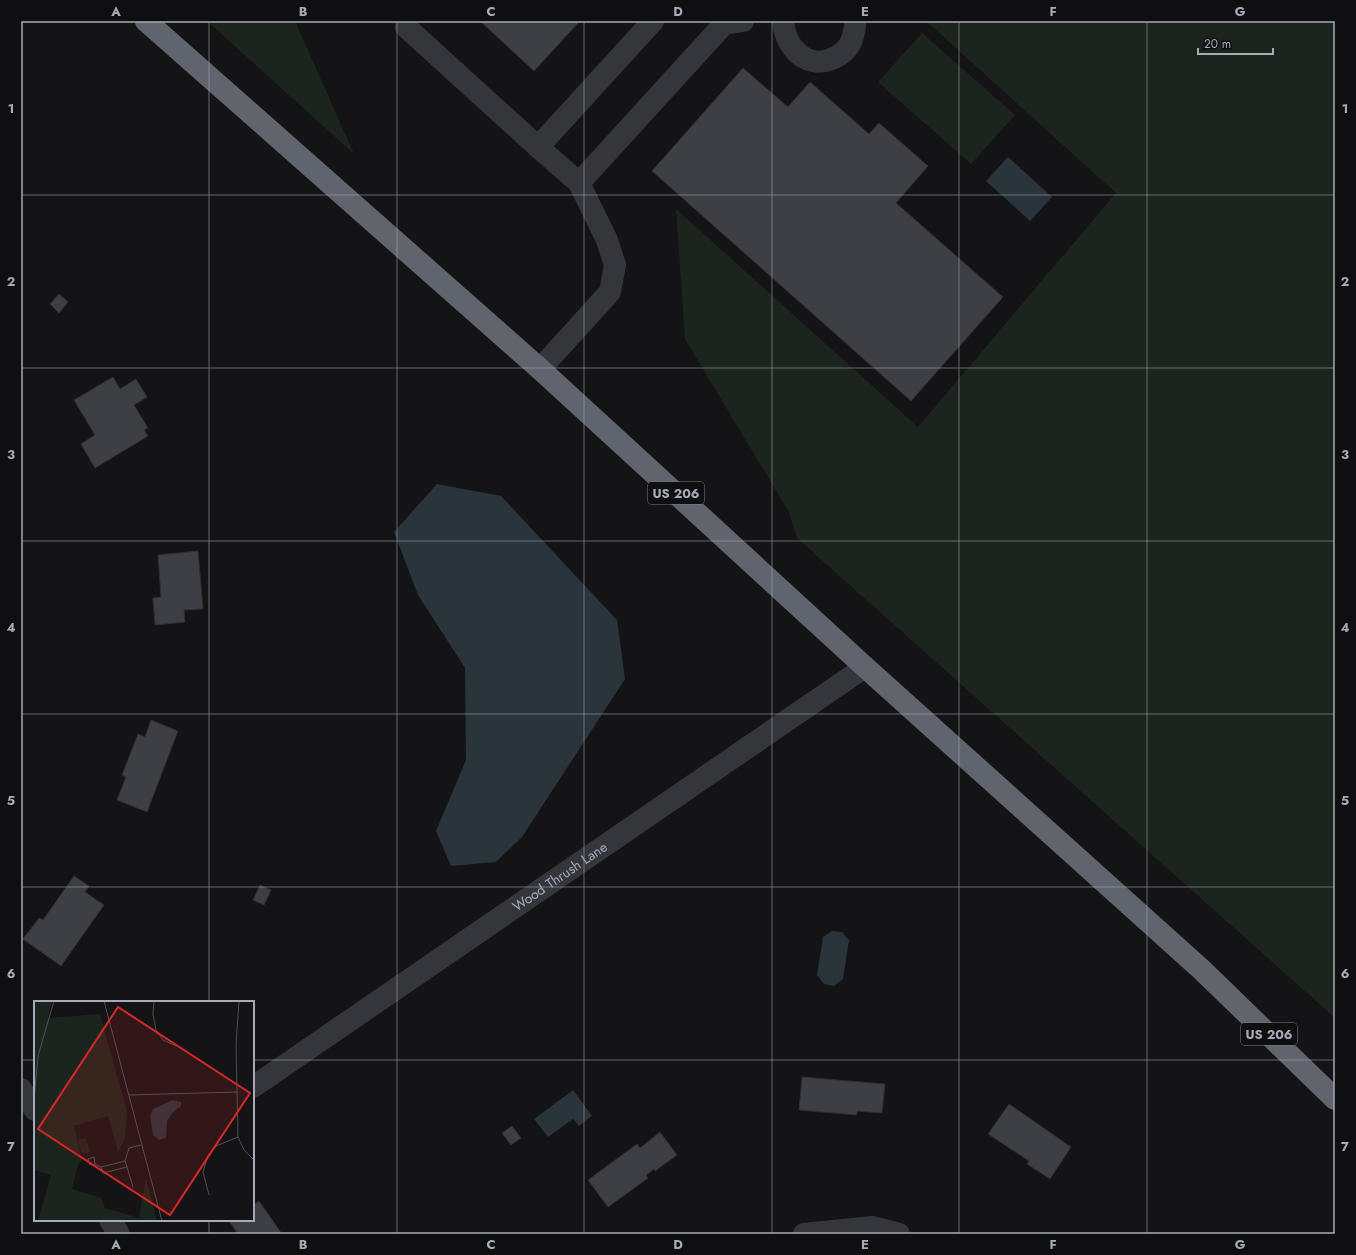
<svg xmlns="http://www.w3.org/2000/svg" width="1356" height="1255" viewBox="0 0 1356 1255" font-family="Jost,sans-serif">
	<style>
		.green { fill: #1c251d }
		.water { fill: #29343b }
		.building { fill: #3e3f44; stroke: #2e2e33 }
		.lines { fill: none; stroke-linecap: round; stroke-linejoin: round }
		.minor { stroke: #35363c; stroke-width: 22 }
		.highway { stroke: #60646d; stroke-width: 22 }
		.grid { fill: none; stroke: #a5abb8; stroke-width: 1; stroke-opacity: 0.55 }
		.labels { text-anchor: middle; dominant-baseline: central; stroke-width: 4; stroke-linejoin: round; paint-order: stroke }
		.shield { fill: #0f0f11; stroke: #787c86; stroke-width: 1 }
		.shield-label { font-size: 13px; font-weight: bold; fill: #a5abb8 }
		.street-label { font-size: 14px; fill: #a5abb8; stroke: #0f0f11 }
		.inset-road { fill: none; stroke: #4e5057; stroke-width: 1 }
		.view { fill: #d62828; fill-opacity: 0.15; stroke: #d62828; stroke-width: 2 }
		.inset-edge { fill: none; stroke: #a5abb8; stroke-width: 2 }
		.neatline { fill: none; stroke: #a5abb8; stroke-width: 1.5 }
		.grid-label { font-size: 13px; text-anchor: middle; font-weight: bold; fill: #a5abb8 }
	</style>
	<rect width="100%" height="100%" fill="#141416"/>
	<path class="green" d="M207,21H295L354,154Z
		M926,21H1335V1018L797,538L789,512L685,339L676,209L918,427L1116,193Z
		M922,33L1015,115L971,164L878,82Z"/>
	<path class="water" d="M1008,157L1052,197L1030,221L986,181Z
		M437,484L501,496L617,620L625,679L522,837L496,862L451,866L436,831L466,760L465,668L418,595L394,532Z
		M832,931L842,932L849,940L843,979L834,986L824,984L817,975L823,937Z
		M573,1090L592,1116L579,1126L573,1119L548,1137L534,1119Z"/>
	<path class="building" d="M480,21H580L534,71Z
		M743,68L788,107L810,82L869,134L879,123L928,166L896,203L1003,297L911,401L652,171Z
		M59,294L68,302L59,313L50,304Z
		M113,377L120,389L136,379L147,397L134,405L148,428L144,430L148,436L95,468L81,444L95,435L74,400Z
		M198,551L203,609L184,610L185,622L155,625L153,598L161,597L158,555Z
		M151,720L178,731L147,812L117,800L126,777L122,775L138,734L145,737Z
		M74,876L89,886L85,892L104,905L61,966L23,939L39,918L43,920Z
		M260,885L271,890L264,905L253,900Z
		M802,1077L885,1084L882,1113L857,1111V1115L799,1110Z
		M1009,1104L1071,1147L1050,1179L1027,1164L1029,1161L988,1134Z
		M512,1126L521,1138L511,1145L502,1133Z
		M660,1132L677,1155L655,1171L654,1169L646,1175L648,1178L608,1207L588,1180L637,1144L640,1148Z
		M259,1201L282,1234H238L229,1221L253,1220V1205Z"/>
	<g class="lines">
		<g class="minor">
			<path d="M783,21C785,48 808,72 836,57C844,53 851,45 853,36C854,31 856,26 855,21"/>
			<path d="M406,27L538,147"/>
			<path d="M579,183L538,147L653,21"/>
			<path d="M540,369L610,292L615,265L607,240L579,183L724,24L743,21"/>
			<path id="s1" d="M253,1087L865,667"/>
			<path d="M21,1089L35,1110"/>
			<path d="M110,1220L119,1234"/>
			<path d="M804,1234L872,1227L899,1234"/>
		</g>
		<path class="highway" d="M146,21L540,369L865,667L1202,970L1335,1099"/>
	</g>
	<path class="grid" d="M209,21V1002M397,21V1234M584,21V1234M772,21V1234M959,21V1234M1147,21V1234M21,195H1335M21,368H1335M21,541H1335M21,714H1335M21,887H1335M21,1060H35M253,1060H1335M209,1220V1234"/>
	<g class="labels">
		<g class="shield">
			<rect x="648" y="482" width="56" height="22" rx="3"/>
			<rect x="1241" y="1023" width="56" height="22" rx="3"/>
		</g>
		<g class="shield-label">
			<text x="676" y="493">US 206</text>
			<text x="1269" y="1034">US 206</text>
		</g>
		<g class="street-label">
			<text stroke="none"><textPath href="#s1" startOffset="372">Wood Thrush Lane</textPath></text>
		</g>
	</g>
	<g transform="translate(34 1001)">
		<rect width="220" height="220" fill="#141416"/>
		<path d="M0,0H18L14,17L66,13L93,111L91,138L84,151L74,115L40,125L48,158L44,164L38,188L67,197L71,207L105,217L112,177L123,220H4L17,174L0,169ZM52,137L56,151L48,153L44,139Z" fill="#1c251d"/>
		<path d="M139,99L147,101V105L139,111L133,120L132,137L125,139L119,134L116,115L119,108Z" fill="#29343b"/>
		<path class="inset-road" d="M70,0L128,220M120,0L119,13L122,29L129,39L142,45M205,0L202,43L204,136L210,149L220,159M95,94L203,91M0,99L4,55L20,0M61,163L56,164L54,158L60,156L61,163L67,166L91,160L95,147L107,144M67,166L69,172L93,166L91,160M93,166L99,186M175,194L169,171L174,154L182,145L204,136"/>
		<path class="view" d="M84,6L216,92L136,214L4,128Z"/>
		<rect width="220" height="220" class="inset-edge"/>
	</g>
	<rect width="1356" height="1255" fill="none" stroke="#0f0f11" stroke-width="44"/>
	<path d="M1198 48v6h75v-6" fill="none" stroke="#a5abb8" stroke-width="2"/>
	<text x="1204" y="48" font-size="12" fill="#a5abb8" stroke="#0f0f11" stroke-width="3" paint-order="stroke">20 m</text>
	<rect x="22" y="22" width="1312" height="1211" class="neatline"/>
	<g class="grid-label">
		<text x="116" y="16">A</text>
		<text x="303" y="16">B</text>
		<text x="491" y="16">C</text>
		<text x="678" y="16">D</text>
		<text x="865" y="16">E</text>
		<text x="1053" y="16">F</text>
		<text x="1240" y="16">G</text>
		<text x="11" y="113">1</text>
		<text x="1345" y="113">1</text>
		<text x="11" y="286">2</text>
		<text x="1345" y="286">2</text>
		<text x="11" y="459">3</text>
		<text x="1345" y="459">3</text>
		<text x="11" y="632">4</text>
		<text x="1345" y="632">4</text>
		<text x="11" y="805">5</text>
		<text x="1345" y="805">5</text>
		<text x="11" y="978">6</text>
		<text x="1345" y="978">6</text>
		<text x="11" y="1151">7</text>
		<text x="1345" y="1151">7</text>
		<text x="116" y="1249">A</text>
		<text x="303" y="1249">B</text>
		<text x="491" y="1249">C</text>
		<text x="678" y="1249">D</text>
		<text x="865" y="1249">E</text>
		<text x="1053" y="1249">F</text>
		<text x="1240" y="1249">G</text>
	</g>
</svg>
